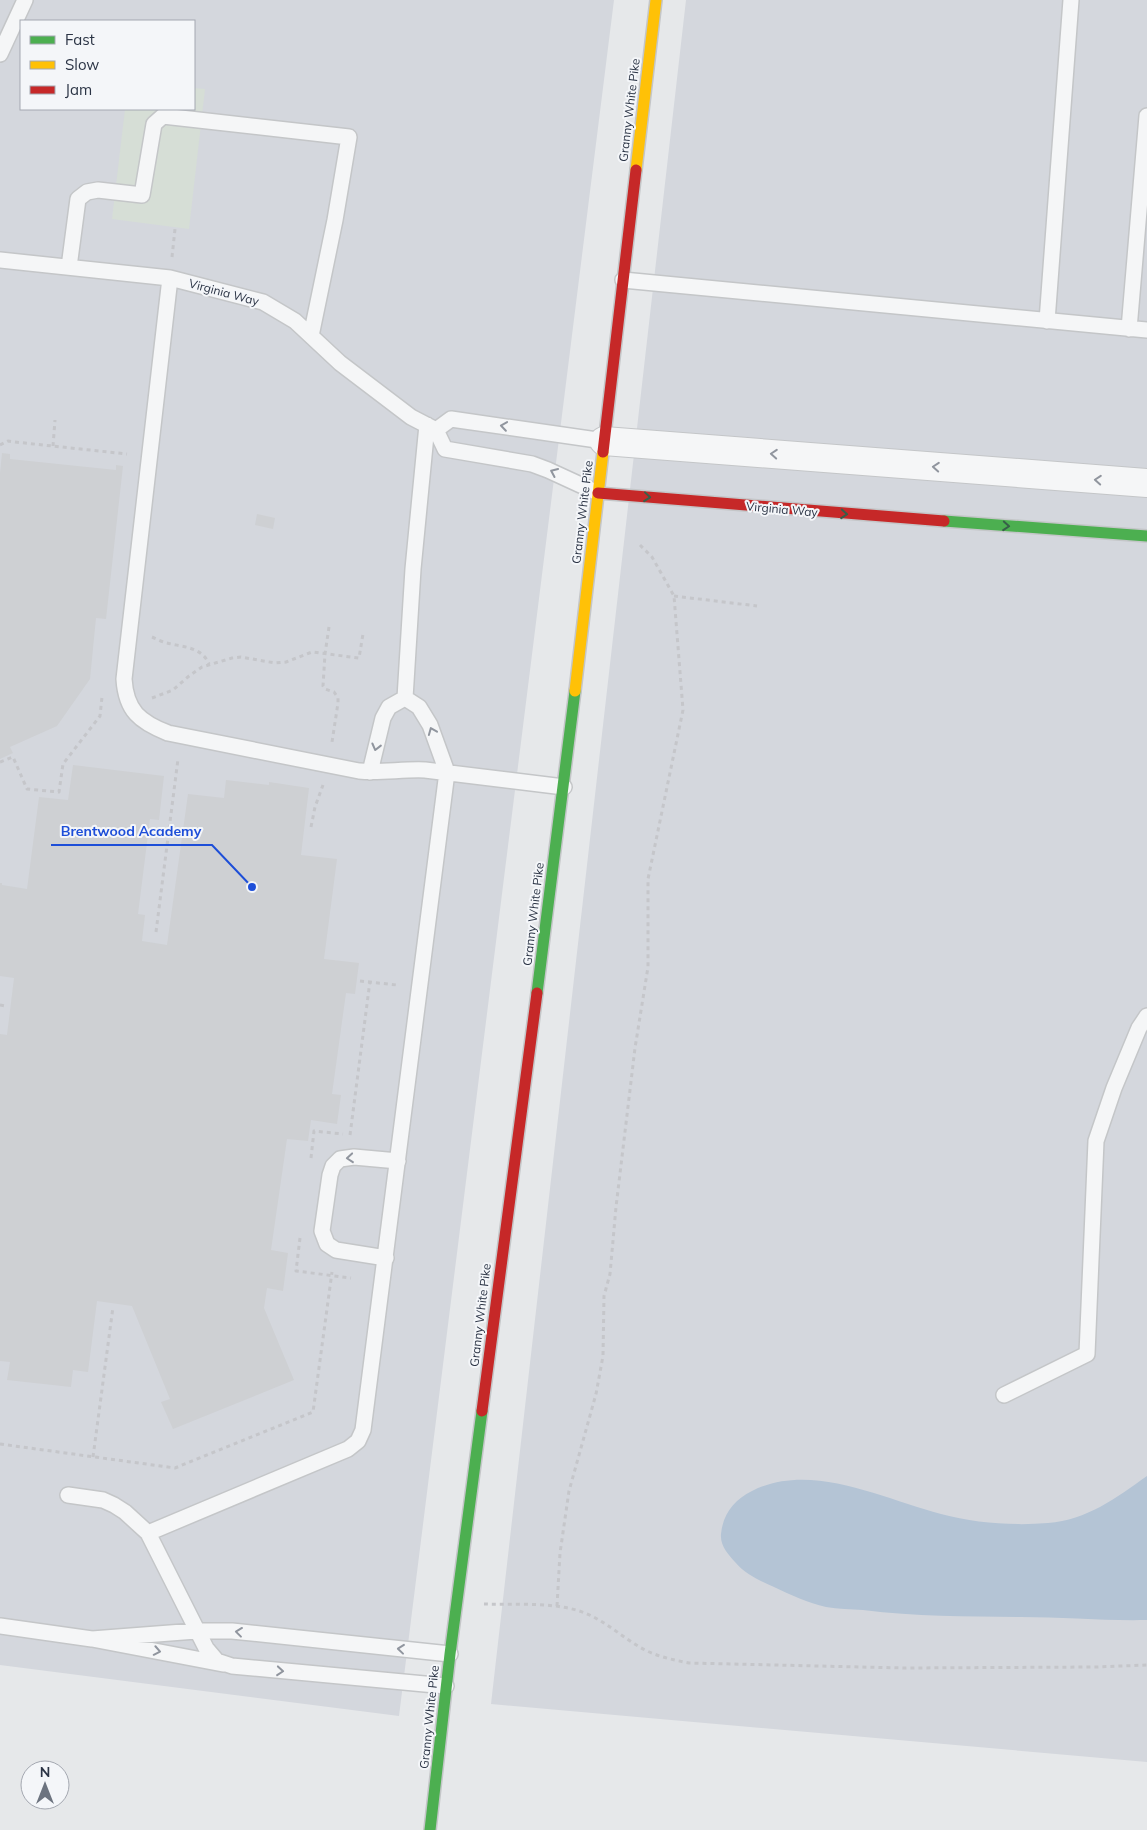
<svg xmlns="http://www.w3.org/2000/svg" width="1147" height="1830" viewBox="0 0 1147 1830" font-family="Mulish,sans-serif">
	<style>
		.built { fill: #d4d7dd; fill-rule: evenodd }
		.green { fill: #d6ded6 }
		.water { fill: #b4c4d5 }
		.building { fill: #ced0d3 }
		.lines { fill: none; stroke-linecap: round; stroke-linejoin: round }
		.lane-casing { stroke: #c4c6c8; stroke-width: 18 }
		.street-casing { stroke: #c4c6c8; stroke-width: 30 }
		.fast-casing { stroke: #c4c6c8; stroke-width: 14 }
		.slow-casing { stroke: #c4c6c8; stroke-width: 14 }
		.jam-casing { stroke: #c4c6c8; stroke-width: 14 }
		.path { stroke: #c5c6ca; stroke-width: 3; stroke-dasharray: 4 4; stroke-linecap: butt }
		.lane { stroke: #f5f6f7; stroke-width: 15 }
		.street { stroke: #f5f6f7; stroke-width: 28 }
		.fast { stroke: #4caf50; stroke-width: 11 }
		.slow { stroke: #ffc107; stroke-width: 11 }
		.jam { stroke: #c62828; stroke-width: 11 }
		.oneway { stroke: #90959e }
		.oneway2 { stroke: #375f49 }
		.labels { text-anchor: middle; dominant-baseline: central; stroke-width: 4; stroke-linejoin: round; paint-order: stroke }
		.street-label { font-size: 12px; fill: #2b3445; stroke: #f4f6f9 }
		.leader { fill: none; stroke: #1d4ed8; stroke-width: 2 }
		.callout-dot { fill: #1d4ed8; stroke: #f4f6f9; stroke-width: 2 }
		.callout-label { font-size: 14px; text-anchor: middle; font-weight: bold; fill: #1d4ed8; stroke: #f4f6f9; stroke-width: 4; stroke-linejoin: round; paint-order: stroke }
	</style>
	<rect width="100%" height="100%" fill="#e6e8ea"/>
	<path class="built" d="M0,0H614L399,1716L0,1665ZM21,21H194V109H21Z
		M686,0H1147V1762L491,1704Z"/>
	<path class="green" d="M194,88L205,89L189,229L112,219L125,109H194Z"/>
	<path class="water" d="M1147,1476V1620C1105,1621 1063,1617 1021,1617C967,1616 917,1617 863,1610C851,1609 838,1609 826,1607C808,1603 791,1595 774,1587C759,1580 746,1575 735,1562C728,1554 720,1546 721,1534C723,1514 734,1500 752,1491C811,1461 883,1499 941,1514C975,1523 1013,1526 1048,1523C1087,1520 1116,1498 1147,1476Z"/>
	<path class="building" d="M2,453L10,454V459L116,470V465L123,466L106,619L96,618L90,679L57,726L10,747L13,753L0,759V473Z
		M257,514L275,518L273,529L255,525Z
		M73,765L164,776L159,820L150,819L138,914L145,915L142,941L167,945L188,794L224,798L226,780L269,785V782L309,788L301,855L337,859L324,959L359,963L355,994L346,993L332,1094L341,1095L337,1124L311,1120L308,1141L287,1139L271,1250L288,1253L283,1291L267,1288L264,1308L294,1380L173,1429L161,1402L170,1399L132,1306L97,1301L88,1372L73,1370L71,1387L7,1380L10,1362L0,1361V1034L7,1035L14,978L0,976V883H2V885L27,889L39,797L68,800Z"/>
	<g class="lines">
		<defs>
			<path id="lane" d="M0,54L25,0
				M0,260L170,278L263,302L295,321L340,363L411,417L436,430L445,449L532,464L548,470L598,493
				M69,267L78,199L87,192L98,190L142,195L154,124L163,116L349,137L335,220L311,336
				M170,278L124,679C126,711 140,722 168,733L359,771C381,773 403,769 425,770L564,787
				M623,280L1147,330
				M1047,321L1071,0
				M1129,329L1147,116
				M436,430L451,419L604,441
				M405,698L413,569L427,425
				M370,772L383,718L389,707L405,698
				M386,1258L336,1250L327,1244L322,1231L330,1175L333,1166L340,1159L354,1157L398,1161
				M1004,1395L1087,1354L1096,1141L1114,1088L1139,1028L1147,1016
				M68,1495L103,1500L114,1505L125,1512L148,1533L206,1648L217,1661L232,1666L446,1686
				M148,1533L348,1449L358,1441L363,1430L447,772L430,725L419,707L405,698
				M0,1626L92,1639L223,1664
				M92,1639L196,1631H232L450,1654"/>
			<path id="street" d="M604,441L1147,483"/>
			<path id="fast" d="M944,521L1147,536
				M537,993L575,691
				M430,1830L450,1654L482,1411"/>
			<path id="slow" d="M636,170L656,0
				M575,691L603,452"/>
			<path id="jam" d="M603,452L636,170
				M598,493L944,521
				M482,1411L537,993"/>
		</defs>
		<use href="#lane" class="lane-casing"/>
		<use href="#street" class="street-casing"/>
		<use href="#fast" class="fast-casing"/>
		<use href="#slow" class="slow-casing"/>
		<use href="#jam" class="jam-casing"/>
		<path class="path" d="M172,257L175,229
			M0,445L8,441L15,442L127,454
			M53,446L55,420
			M674,596L757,606
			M329,627L325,654L323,686L325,689L334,692L338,698V703L332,742
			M152,637C157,639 162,642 167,643C183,647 202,647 209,664
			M152,698L173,690L189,676L202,667L232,658L241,657L275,663L286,662L312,652L359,658L363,634
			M0,762L13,757L27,789L59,792L63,764L100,716L102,697
			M311,827L315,807L323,785
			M156,932L178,759
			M360,981L397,985
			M0,1005L5,1006
			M350,1135L370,981
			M311,1158L314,1131L343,1134
			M300,1238L296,1271L351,1278
			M0,1444L175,1468L313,1412L332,1272
			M93,1457L113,1307
			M484,1604C514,1605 547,1602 576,1610C602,1617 622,1638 645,1650C659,1657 674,1660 689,1663L904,1668L1096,1667L1147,1665
			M557,1606L560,1553L569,1491L596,1394L603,1356L604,1296L610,1274L616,1207L635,1048L648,967V879L683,710L674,596L652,557L638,543"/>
		<use href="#lane" class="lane"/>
		<use href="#street" class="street"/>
		<use href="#fast" class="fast"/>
		<use href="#slow" class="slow"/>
		<use href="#jam" class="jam"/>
	</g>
	<defs><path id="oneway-chevron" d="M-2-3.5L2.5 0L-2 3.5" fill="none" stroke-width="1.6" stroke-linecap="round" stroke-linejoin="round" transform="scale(1.25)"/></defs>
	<g class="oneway">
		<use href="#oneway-chevron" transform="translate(504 426) rotate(-172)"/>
		<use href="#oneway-chevron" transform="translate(774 454) rotate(-176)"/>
		<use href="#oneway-chevron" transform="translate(936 467) rotate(-176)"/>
		<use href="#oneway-chevron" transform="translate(554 472) rotate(-156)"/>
		<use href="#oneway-chevron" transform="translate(1098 480) rotate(-176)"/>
		<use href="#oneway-chevron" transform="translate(432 731) rotate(-112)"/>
		<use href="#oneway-chevron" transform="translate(376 747) rotate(104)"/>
		<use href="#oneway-chevron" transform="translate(350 1158) rotate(175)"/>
		<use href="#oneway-chevron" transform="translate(239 1632) rotate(-173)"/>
		<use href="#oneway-chevron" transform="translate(401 1649) rotate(-174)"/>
		<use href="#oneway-chevron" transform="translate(157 1651) rotate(11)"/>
		<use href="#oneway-chevron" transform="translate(280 1671) rotate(5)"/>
	</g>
	<g class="oneway2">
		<use href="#oneway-chevron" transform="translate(647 497) rotate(6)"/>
		<use href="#oneway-chevron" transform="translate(844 514) rotate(4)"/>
		<use href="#oneway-chevron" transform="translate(1006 526) rotate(4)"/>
	</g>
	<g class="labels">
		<g class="street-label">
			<text transform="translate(629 110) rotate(-83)">Granny White Pike</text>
			<text transform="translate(224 292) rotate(15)">Virginia Way</text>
			<text transform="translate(782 509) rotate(5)">Virginia Way</text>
			<text transform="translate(582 512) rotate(-83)">Granny White Pike</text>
			<text transform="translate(533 914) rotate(-83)">Granny White Pike</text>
			<text transform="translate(480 1315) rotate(-83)">Granny White Pike</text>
			<text transform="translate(429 1717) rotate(-84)">Granny White Pike</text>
		</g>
	</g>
	<path class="leader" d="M252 887L212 845H51"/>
	<circle class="callout-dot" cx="252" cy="887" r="5"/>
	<g class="callout-label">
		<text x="131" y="836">Brentwood Academy</text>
	</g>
	<rect x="20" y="20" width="175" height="90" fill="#f4f6f9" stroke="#a4a8b1"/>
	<rect x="30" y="36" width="25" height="8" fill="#4caf50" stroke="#a4a8b1"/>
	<text x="65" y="45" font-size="15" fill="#2b3445">Fast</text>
	<rect x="30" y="61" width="25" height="8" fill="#ffc107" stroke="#a4a8b1"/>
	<text x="65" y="70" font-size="15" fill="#2b3445">Slow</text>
	<rect x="30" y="86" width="25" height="8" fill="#c62828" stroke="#a4a8b1"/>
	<text x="65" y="95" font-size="15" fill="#2b3445">Jam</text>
	<g transform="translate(45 1785)"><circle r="24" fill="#f4f6f9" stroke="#a4a8b1"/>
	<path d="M0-4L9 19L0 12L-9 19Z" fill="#6c737f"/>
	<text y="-8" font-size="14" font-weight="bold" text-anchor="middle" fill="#2b3445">N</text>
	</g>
</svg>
